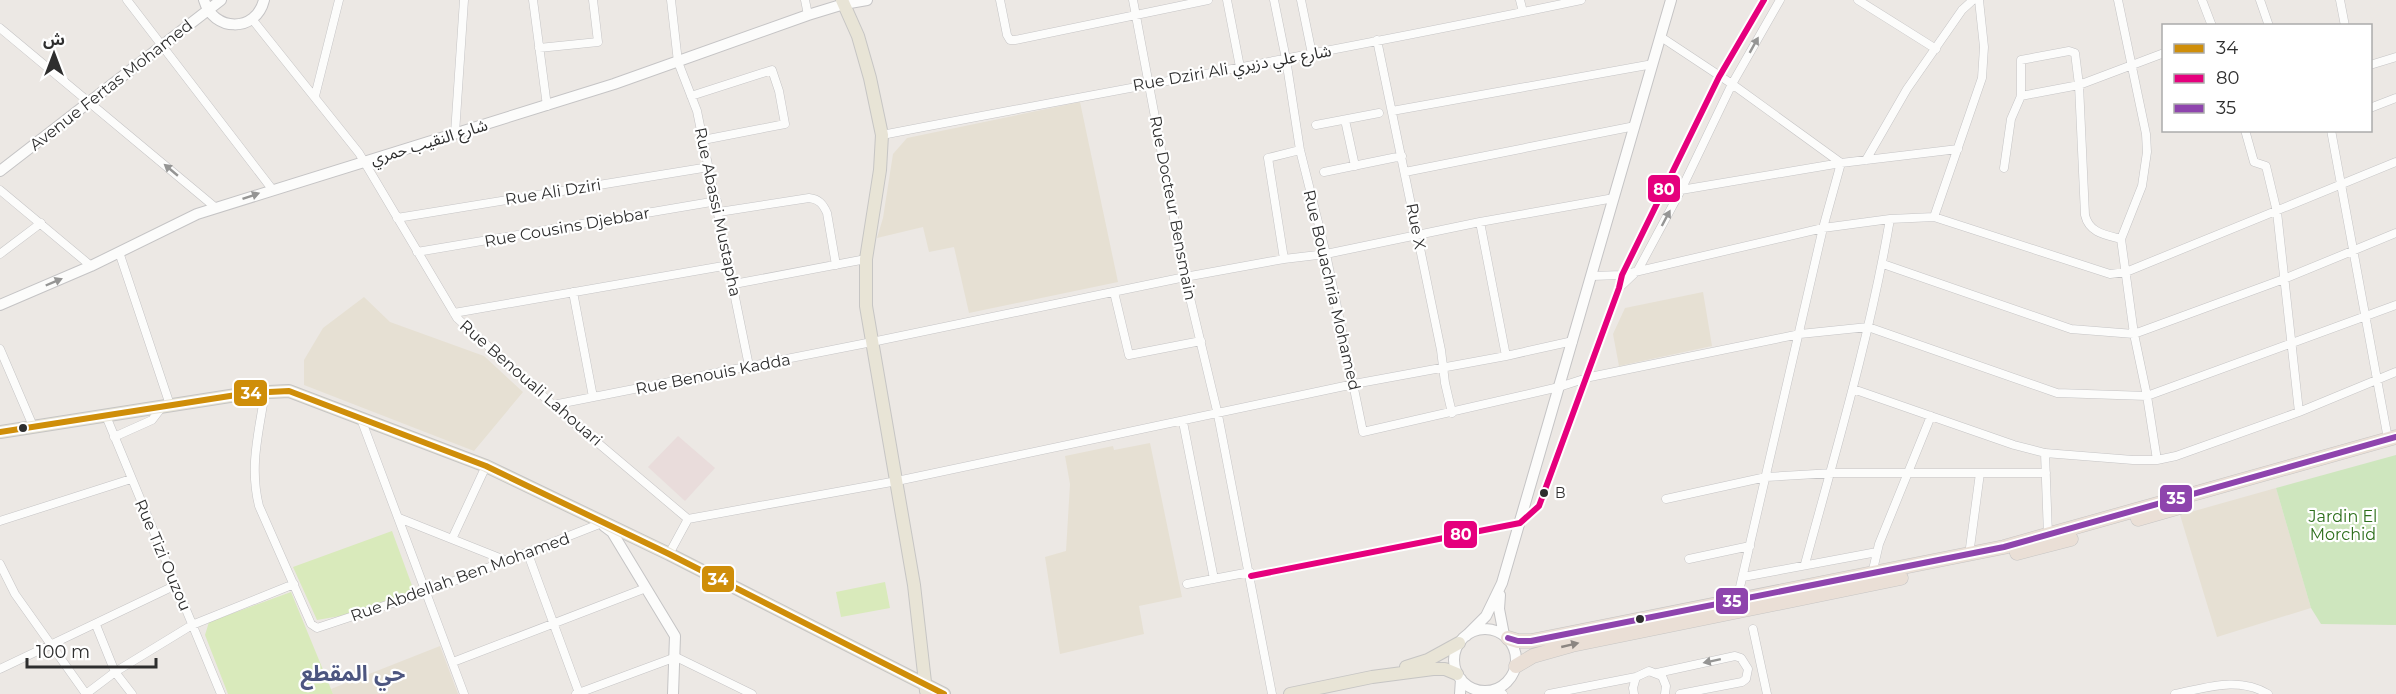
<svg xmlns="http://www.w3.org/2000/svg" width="2396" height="694" viewBox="0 0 2396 694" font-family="Montserrat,'Noto Sans Arabic',sans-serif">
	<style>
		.education { fill: #e6e0d3 }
		.medical { fill: #e9dcdb }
		.green { fill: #cee6be }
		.pitch { fill: #d9eabb }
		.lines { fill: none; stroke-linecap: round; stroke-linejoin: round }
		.street-casing { stroke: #c5c4c5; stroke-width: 9 }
		.secondary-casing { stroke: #c5c4c5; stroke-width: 12 }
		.primary-casing { stroke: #c6c5c4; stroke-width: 14 }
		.highway-casing { stroke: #c6c5c4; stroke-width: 15 }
		.street { stroke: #fcfcfb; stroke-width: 8 }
		.secondary { stroke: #fcfcfb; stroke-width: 10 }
		.primary { stroke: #e8e4d6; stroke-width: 12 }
		.highway { stroke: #eadfd6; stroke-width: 14 }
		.bus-1-casing { stroke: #fff; stroke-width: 10 }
		.bus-2-casing { stroke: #fff; stroke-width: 10 }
		.bus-3-casing { stroke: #fff; stroke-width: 10 }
		.bus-1 { stroke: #cf8e09; stroke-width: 6 }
		.bus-2 { stroke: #e5007d; stroke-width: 6 }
		.bus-3 { stroke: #8e44ad; stroke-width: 6 }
		.oneway { fill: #959594 }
		.oneway2 { fill: #8c8682 }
		.bus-dot { fill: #2e2e2e; stroke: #fff; stroke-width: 2 }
		.labels { text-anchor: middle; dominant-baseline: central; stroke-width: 4.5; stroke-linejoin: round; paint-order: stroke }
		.bus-label { font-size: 14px; fill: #2e2e2e; stroke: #fff; text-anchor: start }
		.street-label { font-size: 16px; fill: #2e2e2e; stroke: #fff }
		.park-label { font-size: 16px; fill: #2c6e1b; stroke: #fff }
		.district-label { font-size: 22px; font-weight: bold; fill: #4d5680; stroke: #fff }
		.line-badge { stroke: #fff; stroke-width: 2 }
		.badge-label { font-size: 16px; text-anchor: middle; font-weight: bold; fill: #fff }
	</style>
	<rect width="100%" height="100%" fill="#ece8e4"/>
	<path class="education" d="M1080,102L1118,282L969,313L954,247L929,252L923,227L877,238L883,218L893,154L907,138Z
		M1703,292L1712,346L1619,366L1613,334L1625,308Z
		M364,297L390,322L484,356L523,392L474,451L304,385V360L323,328Z
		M1150,443L1182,597L1139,606L1144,634L1060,654L1045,557L1066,551L1070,484L1065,456L1113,446L1114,450Z
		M2276,488L2311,608L2217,637L2180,515Z
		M440,646L458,694H333L331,689Z"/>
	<path class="medical" d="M678,436L715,468L685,501L648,467Z"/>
	<path class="green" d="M2396,455V625L2321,624L2311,608L2276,488Z"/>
	<path class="pitch" d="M392,531L414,591L346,615L317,620L293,567Z
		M885,582L890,608L841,617L836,592Z
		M291,592L333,694H228L205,635L209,622Z"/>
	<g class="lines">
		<defs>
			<path id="street" d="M127,0L272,189
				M533,0L547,106
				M671,0L678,62L697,111L749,366
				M805,0L808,15
				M1000,0L1007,35L1010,40H1015L1208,0
				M1133,0L1185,277L1218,415L1272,694
				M1227,0L1240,67
				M1274,0L1286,59L1300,150L1326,254L1363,432L1559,387L1590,377L1800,334L1868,327L2057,393L2147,396L2396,305
				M1301,0L1312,54
				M1520,0L1523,12
				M1858,0L1936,49
				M2118,0L2146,134L2147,152L2142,186L2121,239L2134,334L2147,396L2157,460
				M2202,0L2212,26
				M2260,0L2269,26
				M2340,0L2345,26
				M252,19L359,153L457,318L553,405L688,519
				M0,28L216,208
				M1661,37L1732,84L1841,163L1823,228L1737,600
				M1377,40L1441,350L1445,383L1452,413
				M539,48L598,42L593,0
				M2370,65L2396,57
				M315,96L339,0
				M691,96L772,70L779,91L785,124L703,140
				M2021,96L2079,85L2164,53
				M2370,108L2396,98
				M1392,111L1653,64
				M1345,120L1355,166
				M1316,125L1379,113
				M2245,130L2254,162L2266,166L2277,212L2299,412
				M2331,130L2388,439
				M455,133L464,0
				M882,135C1115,90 1349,49 1581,0
				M1866,160L1907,89L1962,10L1973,0
				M2004,168L2011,119L2021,96V60L2069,51L2075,53L2079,85L2085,215C2089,233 2106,235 2121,239
				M1324,172L1402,156
				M1405,172L1635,126
				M1666,187L1681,190L1841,163L1958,149
				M0,190L91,266
				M719,212L809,198C819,199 823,204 827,213L836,265
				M1934,217L1982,78L1984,47L1979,0
				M397,218L709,167
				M1480,222L1506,356
				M119,252L170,405
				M417,252L717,201
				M0,254L41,223
				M1284,259L1268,158L1300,150
				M1883,264L2071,329L2134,334L2284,279L2396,233
				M1592,276L1622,275L1823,228L1890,219L1934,217L2110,274L2126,272L2396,162
				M734,284L866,259
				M1619,288L1638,270L1681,190L1732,84L1780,0
				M573,292L593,397
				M1114,292L1129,355L1201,341
				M454,313L729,265
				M0,349L33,426
				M1853,389L2014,445L2045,453L2133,460H2157L2176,456L2299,412L2396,372
				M265,392C259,432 249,466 259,506L311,624L317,628L426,592L602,523
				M553,405L872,342L1185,277L1284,259L1326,254L1480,222L1614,198
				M106,416L221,694
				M361,419L464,694
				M1183,422L1214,579
				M114,437L152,420L162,407
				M2045,453L2048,535
				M1666,499L1766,477L1833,473H2046
				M399,518L507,561
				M688,519L897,481L1354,384L1506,356L1573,341
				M0,521L131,479
				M452,539L486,466
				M528,554L579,693
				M669,554L688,519
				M1969,555L1980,473
				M1689,559L1750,546
				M0,564L15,594L86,694
				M1805,564C1836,450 1870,336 1890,219
				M1872,574L1879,544L1931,416
				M1251,576L1520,523L1539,506L1619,288L1622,275L1719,77L1764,0
				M1743,577L1877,552
				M1187,584L1250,572
				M96,625L115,672L132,694
				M1753,629L1767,694
				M453,662L646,588
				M0,669L176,585
				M1657,673L1735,656L1741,658L1748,669L1746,679L1742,682L1680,694
				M1496,689L1503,694
				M86,694L115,672L192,625L294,584
				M576,694L676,657L752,694
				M1549,694L1636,677
				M1634,694L1633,688L1636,677L1649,671L1662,676L1666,686L1665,694
				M2175,694C2206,688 2238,676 2268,694"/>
			<path id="secondary" d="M204,0C213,32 256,33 264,0
				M0,171L221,0
				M0,305L91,266L197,214L614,84L808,15L844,4L867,0
				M604,526L612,532L675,636L673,694
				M1500,595L1499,609L1504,635
				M1454 660a31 31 0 1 1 62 0a31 31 0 1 1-62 0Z
				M1466,636L1486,616L1502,583L1671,0
				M1460,694L1461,679"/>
			<path id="primary" d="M842,0L858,36L870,78L882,135L880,170L866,259V306L914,585L926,691
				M0,432L249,393L289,391L486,466L669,554L944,694
				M1406,667L1428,660L1459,643
				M1290,694L1372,677L1433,669H1445L1457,674"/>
			<path id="highway" d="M2138,519L2180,507
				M2017,553L2071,539
				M1508,638L1518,641H1531L2004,547L2396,437
				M1516,666L1533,656L1572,645L1901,578"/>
		</defs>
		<use href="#street" class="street-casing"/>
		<use href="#secondary" class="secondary-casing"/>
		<use href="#primary" class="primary-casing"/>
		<use href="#highway" class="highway-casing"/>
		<use href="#street" class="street"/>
		<use href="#secondary" class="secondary"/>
		<use href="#primary" class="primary"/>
		<use href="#highway" class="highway"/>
		<defs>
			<path id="bus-1" d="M0,432L249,393L289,391L486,466L669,554L944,694"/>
			<path id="bus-2" d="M1251,576L1520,523L1539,506L1619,288L1622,275L1719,77L1764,0"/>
			<path id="bus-3" d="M1508,638L1518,641H1531L2004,547L2396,437"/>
		</defs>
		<use href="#bus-1" class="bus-1-casing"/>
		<use href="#bus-2" class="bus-2-casing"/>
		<use href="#bus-3" class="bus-3-casing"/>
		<use href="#bus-1" class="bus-1"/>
		<use href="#bus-2" class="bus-2"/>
		<use href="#bus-3" class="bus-3"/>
	</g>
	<defs><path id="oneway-solid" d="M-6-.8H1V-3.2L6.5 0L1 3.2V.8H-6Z" transform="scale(1.5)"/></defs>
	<g class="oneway">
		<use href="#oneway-solid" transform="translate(1754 45) rotate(-61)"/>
		<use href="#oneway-solid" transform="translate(171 170) rotate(-140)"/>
		<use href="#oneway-solid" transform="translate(251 196) rotate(-19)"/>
		<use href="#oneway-solid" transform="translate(1666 218) rotate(-62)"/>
		<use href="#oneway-solid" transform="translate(54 282) rotate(-23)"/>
		<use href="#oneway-solid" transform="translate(1712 661) rotate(168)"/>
	</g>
	<use class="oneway2" href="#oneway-solid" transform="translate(1570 645) rotate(-13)"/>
	<g class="bus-dot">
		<circle cx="23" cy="428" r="5"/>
		<circle cx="1544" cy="493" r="5"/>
		<circle cx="1640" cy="619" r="5"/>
	</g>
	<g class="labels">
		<g class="bus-label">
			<text x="1555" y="493">B</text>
		</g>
		<g class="street-label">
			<text transform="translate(1232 68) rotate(-10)">Rue Dziri Ali شارع علي دزيري</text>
			<text transform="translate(111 85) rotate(-38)">Avenue Fertas Mohamed</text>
			<text transform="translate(429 142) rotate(-17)">شارع النقيب حمري</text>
			<text transform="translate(553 192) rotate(-9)">Rue Ali Dziri</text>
			<text transform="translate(1173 208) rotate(79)">Rue Docteur Bensmain</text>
			<text transform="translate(718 212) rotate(78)">Rue Abassi Mustapha</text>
			<text transform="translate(1416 226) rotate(79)">Rue X</text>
			<text transform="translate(567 227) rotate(-10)">Rue Cousins Djebbar</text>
			<text transform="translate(1332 290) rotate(77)">Rue Bouachria Mohamed</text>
			<text transform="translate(713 374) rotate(-11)">Rue Benouis Kadda</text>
			<text transform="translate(531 383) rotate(41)">Rue Benouali Lahouari</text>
			<text transform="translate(163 555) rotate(67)">Rue Tizi Ouzou</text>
			<text transform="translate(460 577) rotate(-20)">Rue Abdellah Ben Mohamed</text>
		</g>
		<g class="park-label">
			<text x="2343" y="516">Jardin El<tspan x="2343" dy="18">Morchid</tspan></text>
		</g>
		<g class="district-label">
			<text x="353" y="673">حي المقطع</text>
		</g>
	</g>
	<g class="line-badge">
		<rect x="1647" y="174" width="34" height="29" rx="6" fill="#e5007d"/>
		<rect x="233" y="379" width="35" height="28" rx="6" fill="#cf8e09"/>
		<rect x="2159" y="484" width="34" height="29" rx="6" fill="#8e44ad"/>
		<rect x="1443" y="520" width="35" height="29" rx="6" fill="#e5007d"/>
		<rect x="701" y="565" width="34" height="28" rx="6" fill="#cf8e09"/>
		<rect x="1715" y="587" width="34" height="28" rx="6" fill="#8e44ad"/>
	</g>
	<g class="badge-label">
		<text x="1664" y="195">80</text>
		<text x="251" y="399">34</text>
		<text x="2176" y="504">35</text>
		<text x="1461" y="540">80</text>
		<text x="718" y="585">34</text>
		<text x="1732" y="607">35</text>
	</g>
	<rect x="2162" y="24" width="210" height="108" fill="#ffffff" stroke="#ababab" stroke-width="1.5"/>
	<rect x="2174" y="44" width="30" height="9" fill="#cf8e09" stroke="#ababab" stroke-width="1.5"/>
	<text x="2216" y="54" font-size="18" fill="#2e2e2e">34</text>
	<rect x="2174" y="74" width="30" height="9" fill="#e5007d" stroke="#ababab" stroke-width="1.5"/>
	<text x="2216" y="84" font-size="18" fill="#2e2e2e">80</text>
	<rect x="2174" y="104" width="30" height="9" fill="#8e44ad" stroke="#ababab" stroke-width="1.5"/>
	<text x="2216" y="114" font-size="18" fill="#2e2e2e">35</text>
	<g transform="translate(54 54)" stroke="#ffffff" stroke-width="4.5" paint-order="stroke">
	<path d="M0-4.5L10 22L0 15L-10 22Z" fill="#2e2e2e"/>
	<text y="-9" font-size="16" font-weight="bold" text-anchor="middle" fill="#2e2e2e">ش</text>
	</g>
	<path d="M27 658v9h129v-9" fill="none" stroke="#2e2e2e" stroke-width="3"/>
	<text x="36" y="658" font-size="18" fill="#2e2e2e" stroke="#ffffff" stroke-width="4.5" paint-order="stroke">100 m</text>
</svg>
